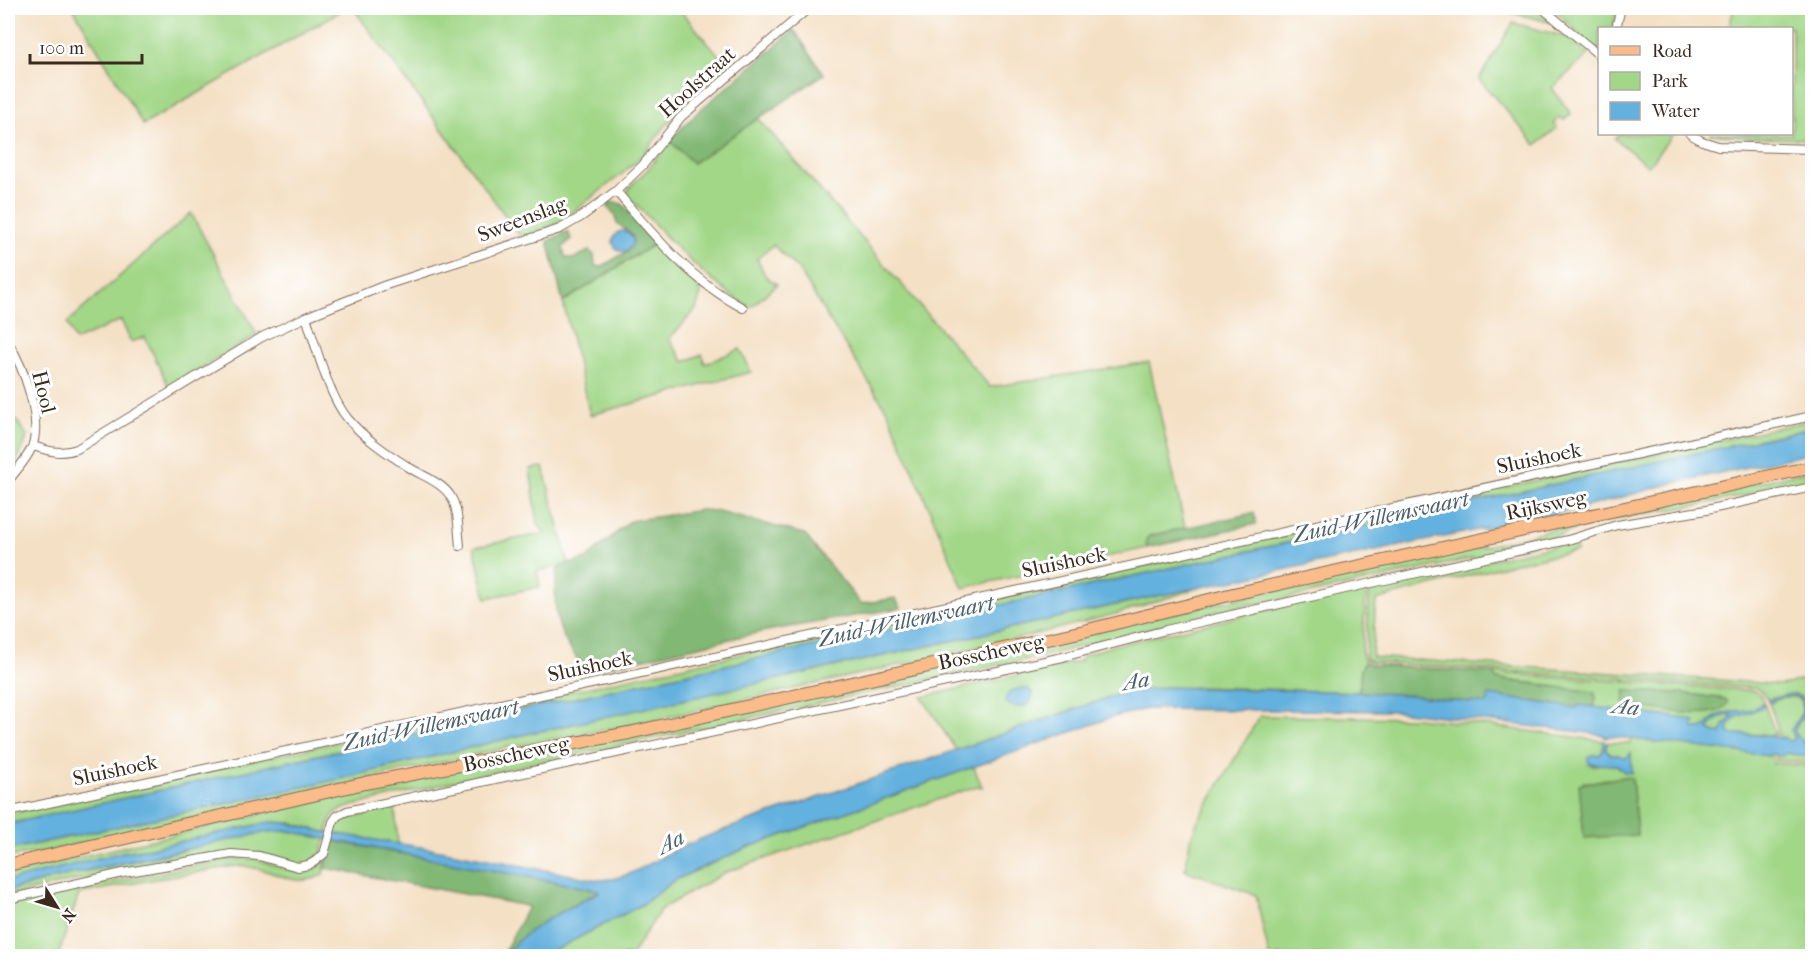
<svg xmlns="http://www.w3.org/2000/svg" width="1820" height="964" viewBox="0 0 1820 964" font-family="'IM FELL French Canon',serif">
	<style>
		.green { fill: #a2d788; stroke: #6e8053; stroke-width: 1.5; fill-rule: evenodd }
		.forest { fill: #81b874; stroke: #5e7149; stroke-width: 1.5 }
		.water { fill: #64b1de; stroke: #506e7e; stroke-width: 1.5; fill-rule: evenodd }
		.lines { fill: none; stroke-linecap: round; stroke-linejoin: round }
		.minor-casing { stroke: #7c6a58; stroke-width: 10 }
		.primary-casing { stroke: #7c6a58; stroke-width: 14 }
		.minor { stroke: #fff; stroke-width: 8 }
		.primary { stroke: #f9bc8a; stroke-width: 12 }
		.labels { text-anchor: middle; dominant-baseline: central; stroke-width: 6; stroke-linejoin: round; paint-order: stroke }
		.street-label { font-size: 21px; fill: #3b2a1e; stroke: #fff }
		.water-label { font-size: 22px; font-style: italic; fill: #4b606b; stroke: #fff }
	</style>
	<rect width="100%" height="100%" fill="#fff"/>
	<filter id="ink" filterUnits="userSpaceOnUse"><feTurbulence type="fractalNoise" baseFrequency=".0167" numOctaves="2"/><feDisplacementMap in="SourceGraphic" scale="12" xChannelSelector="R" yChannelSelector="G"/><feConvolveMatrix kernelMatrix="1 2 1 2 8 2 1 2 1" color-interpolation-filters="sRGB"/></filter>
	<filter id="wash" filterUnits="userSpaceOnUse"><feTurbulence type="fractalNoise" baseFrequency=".008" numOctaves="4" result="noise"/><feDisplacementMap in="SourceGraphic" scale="24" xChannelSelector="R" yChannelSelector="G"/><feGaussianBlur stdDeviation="1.35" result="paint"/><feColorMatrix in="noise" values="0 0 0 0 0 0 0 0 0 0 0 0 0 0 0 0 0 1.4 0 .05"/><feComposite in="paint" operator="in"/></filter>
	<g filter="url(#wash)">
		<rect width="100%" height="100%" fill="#f4e0c5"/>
		<path class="green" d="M73,8H346L143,125Z
			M353,8H678L730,68L667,124L642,156L623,173L559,223L521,237Z
			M1495,8H1532L1552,23Z
			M1553,8H1618L1613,28H1600L1599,51L1591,46Z
			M1734,8H1812V139L1750,138L1709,134H1792V28H1729Z
			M1513,23L1570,38L1589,54L1552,88L1571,114L1564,120L1560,118L1554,123L1557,128L1536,145L1479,79Z
			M758,118L990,387L1149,362L1185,528L1149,536L1146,543L1147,548L963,588L888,412L831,323L806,281L798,269L773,245L757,259L766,277L777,284L751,307C738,302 728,293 717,284C684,258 657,226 628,196V189L649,168L670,141L693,163Z
			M1620,134H1673L1648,166L1615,139Z
			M191,213L257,335L169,387L145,337L131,342L121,320L75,341L67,323Z
			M657,242L696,282L701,293L696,309L669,339L684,362L702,354L705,364L740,349L751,372L590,415L563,302Z
			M8,408L27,436C23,451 17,462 8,474Z
			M1812,420V428L593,694L8,824V814Z
			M543,467L569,565L537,571L540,587L486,598L474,547L546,533L538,525L530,469Z
			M1812,470V482L1703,504L1608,520L1577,529L1525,547L1284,599L1236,607L1042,656L489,773L352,806C332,812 332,813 327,833L293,823L270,822L151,848L123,852L8,881V874L379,786L1456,551C1484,547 1510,542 1537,533Z
			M1575,541L1577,551L1516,563L1376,600L1372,657L1762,683C1785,687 1791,684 1812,675V743L1804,742L1794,733C1797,718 1810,717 1803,698L1795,694L1769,699L1772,702C1782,697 1792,694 1802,700V713L1791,730L1794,740L1789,741L1784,738H1779C1779,729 1769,699 1762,692C1759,689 1758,689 1754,688L1372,662L1366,659L1369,596L1371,585Z
			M1198,587L1189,591L1119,613L1016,639L636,724L509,747L38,853L8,857V850L340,779L518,736Z
			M1363,588L1366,593L1362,652L1365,662L1361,669L1359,692L1198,687L1142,690L1122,693L1095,702L956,750L922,697L1081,661L1084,655L1112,646Z
			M1495,673L1755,691L1761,696L1776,735L1731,734L1728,732C1729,712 1749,715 1762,706V704C1746,715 1731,708 1717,716C1705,723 1709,732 1694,728L1693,726L1694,721L1687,719L1594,707L1596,698L1549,685L1496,679Z
			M1727,715H1733L1724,726L1722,734L1712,732L1709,729L1711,723L1717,719Z
			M1260,716L1415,718L1467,723L1604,741L1603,751L1599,755H1592V766L1602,764L1617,765L1621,769L1631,773V754L1626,758L1618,755H1610L1606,749L1607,742L1630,744V738L1769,756L1770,754L1773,755V763L1812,766V956H1269L1256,895L1185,870L1190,842L1196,824ZM1624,777L1632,778L1637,835L1584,782C1593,783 1599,780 1607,779C1613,779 1617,779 1624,777Z
			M1785,753L1812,757V763L1776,760L1777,755H1782Z
			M973,765L982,787L977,786L726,872L661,909L631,956H547L551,952L643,904L675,880L699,869L744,849Z
			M395,808L398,844L334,833L338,823L342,820Z
			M279,830L290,831L326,839L321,853L309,863L297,864L260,853L82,879L8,896V891L71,874L155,857L227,840Z
			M233,859C241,859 250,858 258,860C282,866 304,883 327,860L324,874C296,890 275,870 249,867C245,866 240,866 235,866L145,881L79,894L58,956H8V905L66,890Z"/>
		<path class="forest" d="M794,30L824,74L693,163L670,141L674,136L699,111Z
			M612,202L622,204L657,242L563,302L548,241L568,231L571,239L563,247L565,257L573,259L589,251L594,255L595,266L601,267L628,251L633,236L616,222V217L606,204Z
			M701,510L715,511L804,534L861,604L895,598L901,608L766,631L588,671C556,637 551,611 558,567L586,559L630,521Z
			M1254,513L1256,524L1147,548L1146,539L1149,536Z
			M1365,662L1373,665L1495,673L1496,679L1594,692L1596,698L1594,707L1579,705L1577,708L1489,695L1488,704L1359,692L1361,669Z
			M1625,691L1682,693L1725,699L1728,702C1726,706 1723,710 1718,711C1695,718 1649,708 1624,704Z
			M1624,777L1632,778L1637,835L1584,838L1579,784Z
			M333,841L598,890L599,891L546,921L529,932L502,956L528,907L527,906L325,868Z"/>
		<path class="water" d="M613 241a10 10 0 1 1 20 0a10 10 0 1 1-20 0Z
			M1812,428V453L1673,483L1579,509L1124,603L518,736L340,779L8,850V824L593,694Z
			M1165,687L1359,692L1409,695L1487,704L1489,695L1577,708L1578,705L1687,719L1695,721L1693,726L1694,728C1710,732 1705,722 1717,716C1732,708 1749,715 1762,703L1764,707C1759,708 1754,711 1749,713C1738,716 1729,718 1728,732L1731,734L1772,736V737L1784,738L1789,741L1794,740L1791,730L1802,713V700C1792,694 1780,697 1770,703L1768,700C1781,697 1791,690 1802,698C1810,718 1797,718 1794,733L1804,742L1812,743V757L1786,753L1782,756L1770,754L1769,756L1608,736L1607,738L1604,737V735L1581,732L1396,711L1146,709L1113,717L744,849L675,880L643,904L551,952L546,956H503C528,926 565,910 599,892L598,890L320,838L290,831L266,832L71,874L8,891V881L123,852L151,848L270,822C294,821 315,832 338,834L445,851L598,880C627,880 646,865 671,852C695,841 719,831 744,823L1122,693ZM1727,715H1733L1724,726L1722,734L1712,732L1709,729C1712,721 1719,718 1727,715Z
			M1021,688L1029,689L1033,694C1031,709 1016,710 1005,702C1006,692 1013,690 1021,688Z
			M1604,741L1607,742L1606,749L1610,755H1618L1626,758L1631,753L1632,773L1624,772L1617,765L1589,764L1588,758L1592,755H1599L1603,751Z"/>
	</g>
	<g filter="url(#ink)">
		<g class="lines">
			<defs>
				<path id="minor" d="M1542,8L1600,56
					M1616,28L1621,8
					M1690,134L1702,141L1718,146L1812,149
					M616,191C653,235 691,281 743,308
					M306,317C316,346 329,397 348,419C364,438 388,454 410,468C423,476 443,483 451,497C459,510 458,530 460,546
					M8,342C23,366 43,418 32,447C27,459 16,471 8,481
					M33,446C50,451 59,455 77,449L262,337L306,317L386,285L560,229L581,217L616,191L643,165L681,117L809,8
					M8,812L1812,416
					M8,899L123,873L231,854L259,856L298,867L308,865L314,862L324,854L333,822L337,816L347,811L1063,657L1166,630L1367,584L1568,540L1617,525L1706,510L1812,487"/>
				<path id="primary" d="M8,865L365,783L629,733L1084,631L1233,594L1812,467"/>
			</defs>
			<use href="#minor" class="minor-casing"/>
			<use href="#primary" class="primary-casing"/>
			<use href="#minor" class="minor"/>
			<use href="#primary" class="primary"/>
		</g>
	</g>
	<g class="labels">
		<g class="street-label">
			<text transform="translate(697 82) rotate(-42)">Hoolstraat</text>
			<text transform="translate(522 219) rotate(-21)">Sweenslag</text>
			<text transform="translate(44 392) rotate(76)">Hool</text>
			<text transform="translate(1539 458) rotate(-12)">Sluishoek</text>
			<text transform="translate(1546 505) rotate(-12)">Rijksweg</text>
			<text transform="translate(1064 562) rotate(-12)">Sluishoek</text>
			<text transform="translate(991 652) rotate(-12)">Bosscheweg</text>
			<text transform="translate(590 666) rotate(-12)">Sluishoek</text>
			<text transform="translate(516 754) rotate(-12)">Bosscheweg</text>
			<text transform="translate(115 770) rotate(-12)">Sluishoek</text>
		</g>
		<g class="water-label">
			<text transform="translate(1381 517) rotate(-12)">Zuid-Willemsvaart</text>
			<text transform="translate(906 621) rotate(-12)">Zuid-Willemsvaart</text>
			<text transform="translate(1136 681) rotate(-9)">Aa</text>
			<text transform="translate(1626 707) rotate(6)">Aa</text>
			<text transform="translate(431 725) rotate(-12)">Zuid-Willemsvaart</text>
			<text transform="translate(671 842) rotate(-27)">Aa</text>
		</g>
	</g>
	<rect width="1820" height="964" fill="none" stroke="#fff" stroke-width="30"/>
	<rect x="1598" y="27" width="195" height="108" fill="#ffffff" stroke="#b1aaa5" stroke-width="1.5"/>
	<rect x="1610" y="46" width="30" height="9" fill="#f9bc8a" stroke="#b1aaa5" stroke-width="1.5"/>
	<text x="1652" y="57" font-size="18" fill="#3b2a1e">Road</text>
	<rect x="1610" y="72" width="30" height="18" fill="#a2d788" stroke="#b1aaa5" stroke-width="1.5"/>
	<text x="1652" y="87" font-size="18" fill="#3b2a1e">Park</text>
	<rect x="1610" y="102" width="30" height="18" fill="#64b1de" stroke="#b1aaa5" stroke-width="1.5"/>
	<text x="1652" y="117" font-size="18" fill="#3b2a1e">Water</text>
	<g transform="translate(57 907) rotate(127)" stroke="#ffffff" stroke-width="4.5" paint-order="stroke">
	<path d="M0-4.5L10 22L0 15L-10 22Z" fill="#3b2a1e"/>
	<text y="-9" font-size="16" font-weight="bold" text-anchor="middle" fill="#3b2a1e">N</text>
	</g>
	<path d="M30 54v9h112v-9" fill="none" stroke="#3b2a1e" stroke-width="3"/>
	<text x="39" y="54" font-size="18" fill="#3b2a1e" stroke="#ffffff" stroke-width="4.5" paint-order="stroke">100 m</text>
</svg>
